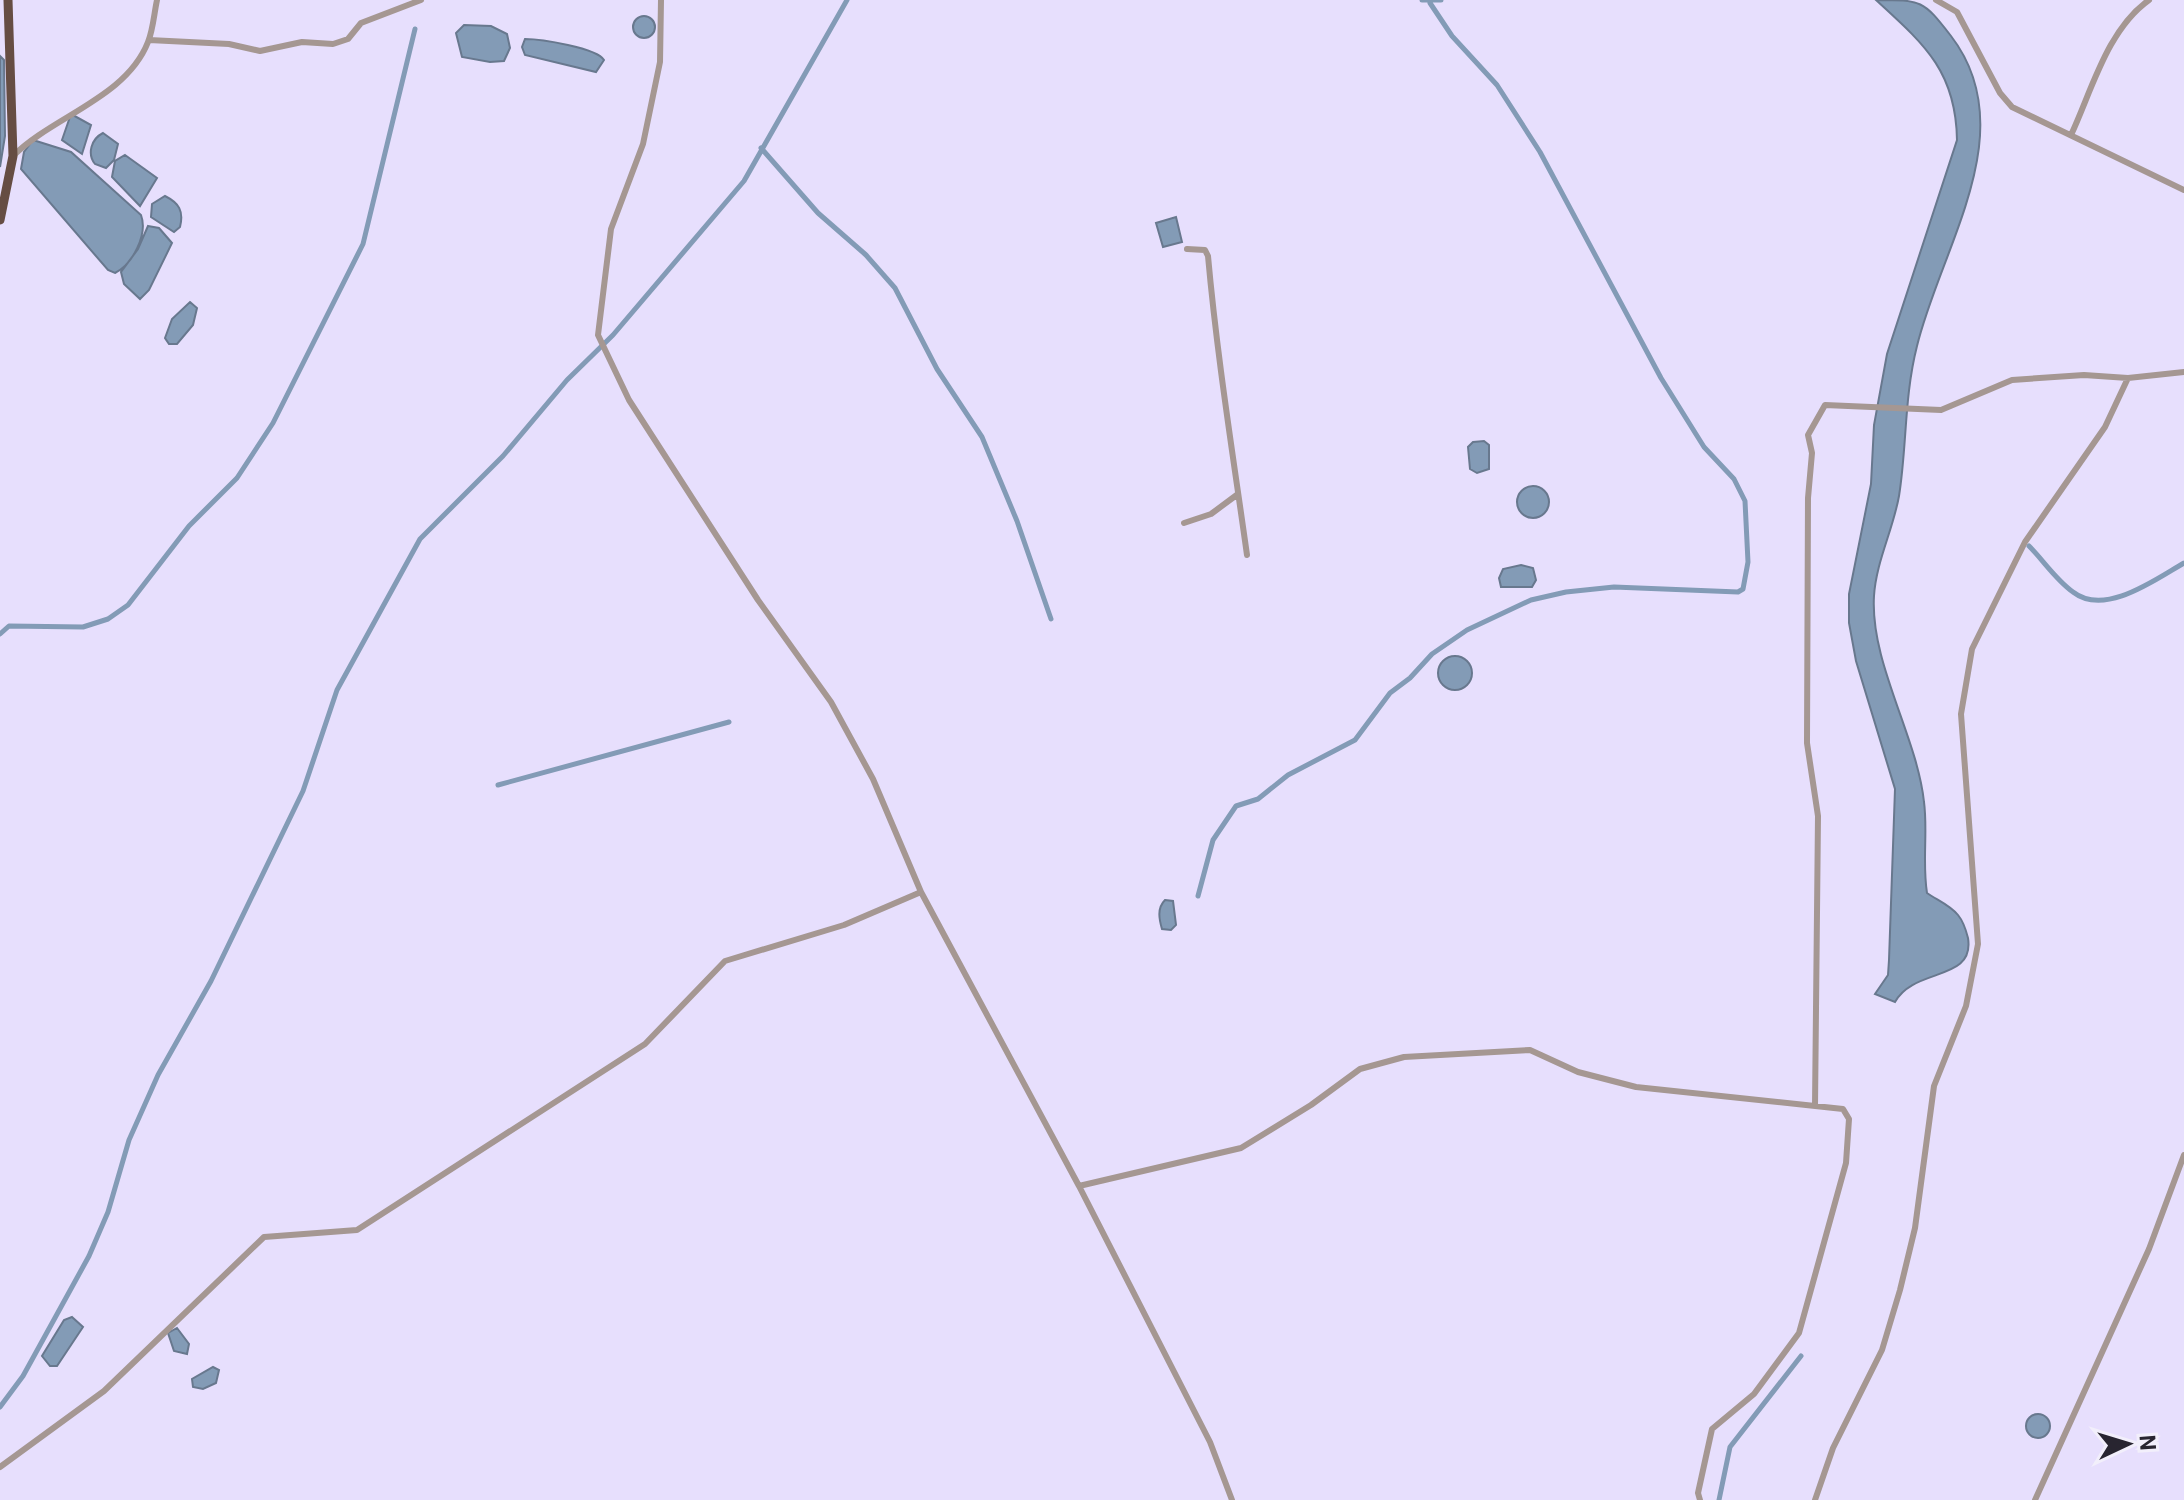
<svg xmlns="http://www.w3.org/2000/svg" width="2184" height="1500" viewBox="0 0 2184 1500" font-family="Roboto,sans-serif">
	<style>
		.water { fill: #839bb6; stroke: #68788e; stroke-width: 2 }
		.lines { fill: none; stroke-linecap: round; stroke-linejoin: round }
		.canal { stroke: #839bb6; stroke-width: 5 }
		.minor { stroke: #a59792; stroke-width: 6 }
		.trunk { stroke: #664d43; stroke-width: 9 }
	</style>
	<rect width="100%" height="100%" fill="#e7dffd"/>
	<path class="water" d="M1876,0C1922,0 1923,0 1951,36C2024,131 1941,247 1917,346C1904,397 1907,446 1899,496C1893,530 1876,562 1874,596C1870,663 1917,736 1924,802C1928,832 1922,862 1927,893C1937,900 1950,905 1958,915C1963,921 1966,930 1968,938C1975,982 1914,967 1895,1002L1875,994L1888,975L1889,960L1895,789L1856,661L1849,623V594L1871,484L1874,425L1887,354L1957,140C1956,71 1924,44 1876,0Z
		M633 27a11 11 0 1 1 22 0a11 11 0 1 1-22 0Z
		M464,25L491,26L507,34L510,48L504,61L490,62L462,57L456,33Z
		M525,39C541,39 597,48 604,60L596,72L525,55L522,47Z
		M0,56L4,60L5,136L0,167Z
		M71,114L91,125L82,154L62,140Z
		M103,133L118,144L114,160L106,168L95,164C87,154 91,139 103,133Z
		M33,140L71,152L141,215C148,234 133,264 115,273L108,270L21,169L24,152Z
		M125,155L157,178L140,206L112,177L115,161Z
		M165,196C179,203 184,211 180,227L174,232L151,217L152,204Z
		M1176,217L1182,242L1163,247L1156,223Z
		M148,226L159,228L172,243L149,290L140,299L124,284L121,272L138,249Z
		M190,302L197,308L193,325L177,344H169L165,338L172,319Z
		M1473,442L1484,441L1489,445V469L1477,473L1470,469L1468,447Z
		M1517 502a16 16 0 1 1 32 0a16 16 0 1 1-32 0Z
		M1521,565L1533,568L1536,580L1532,587H1501L1499,578L1503,569Z
		M1438 673a17 17 0 1 1 34 0a17 17 0 1 1-34 0Z
		M1165,900L1173,901L1176,925L1171,930L1162,929C1159,919 1157,908 1165,900Z
		M72,1317L83,1327L57,1366H50L42,1356L64,1320Z
		M177,1328L189,1344L187,1354L174,1351L168,1333Z
		M213,1367L219,1370L216,1383L203,1389L193,1387L192,1379Z
		M2026 1426a12 12 0 1 1 24 0a12 12 0 1 1-24 0Z"/>
	<g class="lines">
		<path class="canal" d="M1422,0H1441
			M761,148L818,213L866,255L895,288L937,369L982,437L1017,521L1051,619
			M2029,546C2043,560 2056,580 2073,592C2105,617 2156,579 2184,563
			M0,634L9,626L83,627L108,619L128,605L189,526L237,478L273,423L363,244L415,29
			M498,785L729,722
			M1198,896L1213,840L1236,806L1258,799L1288,775L1355,740L1390,693L1410,678L1432,654L1467,630L1531,600L1566,592L1614,587L1738,592L1743,589L1748,562L1745,501L1734,479L1704,447L1661,378L1540,152L1497,85L1452,36L1430,3
			M0,1407L23,1376L89,1256L108,1212L129,1140L158,1075L211,981L303,791L337,690L420,539L503,456L567,380L613,335L744,181L847,0
			M1719,1500L1730,1447L1801,1356"/>
		<path class="minor" d="M661,0L660,62L643,144L611,229L598,335L629,400L758,600L831,702L873,779L921,892L1079,1186L1241,1148L1311,1105L1360,1069L1404,1057L1530,1050L1578,1072L1636,1087L1843,1109L1849,1119L1846,1163L1799,1333L1754,1394L1712,1429L1698,1493L1700,1500
			M1936,0L1957,12L2000,93L2012,107L2184,190
			M149,40L229,44L260,51L302,42L333,44L348,39L361,23L421,0
			M2071,135C2092,90 2107,30 2149,0
			M13,156C53,116 126,98 148,42C153,30 154,14 157,0
			M1187,249L1205,250L1208,256C1217,356 1233,455 1247,555
			M1184,523L1211,514L1238,494
			M1815,1106L1818,816L1807,743L1808,498L1812,453L1808,435L1825,405L1941,410L2012,380L2084,375L2128,378L2184,372
			M1079,1186L1210,1442L1232,1500
			M0,1467L104,1391L264,1237L357,1230L645,1044L725,961L844,925L921,892
			M1815,1500L1833,1448L1882,1350L1900,1290L1915,1228L1934,1086L1966,1006L1978,944L1961,714L1972,649L2025,542L2105,427L2128,378
			M2035,1500L2149,1249L2184,1155"/>
		<path class="trunk" d="M0,220L13,156L8,0"/>
	</g>
	<g transform="translate(2128 1444) rotate(86)" stroke="#f2effb" stroke-width="6" paint-order="stroke">
	<path d="M0-6L14 30L0 20L-14 30Z" fill="#282530"/>
	<text y="-12" font-size="22" font-weight="bold" text-anchor="middle" fill="#282530">N</text>
	</g>
</svg>
